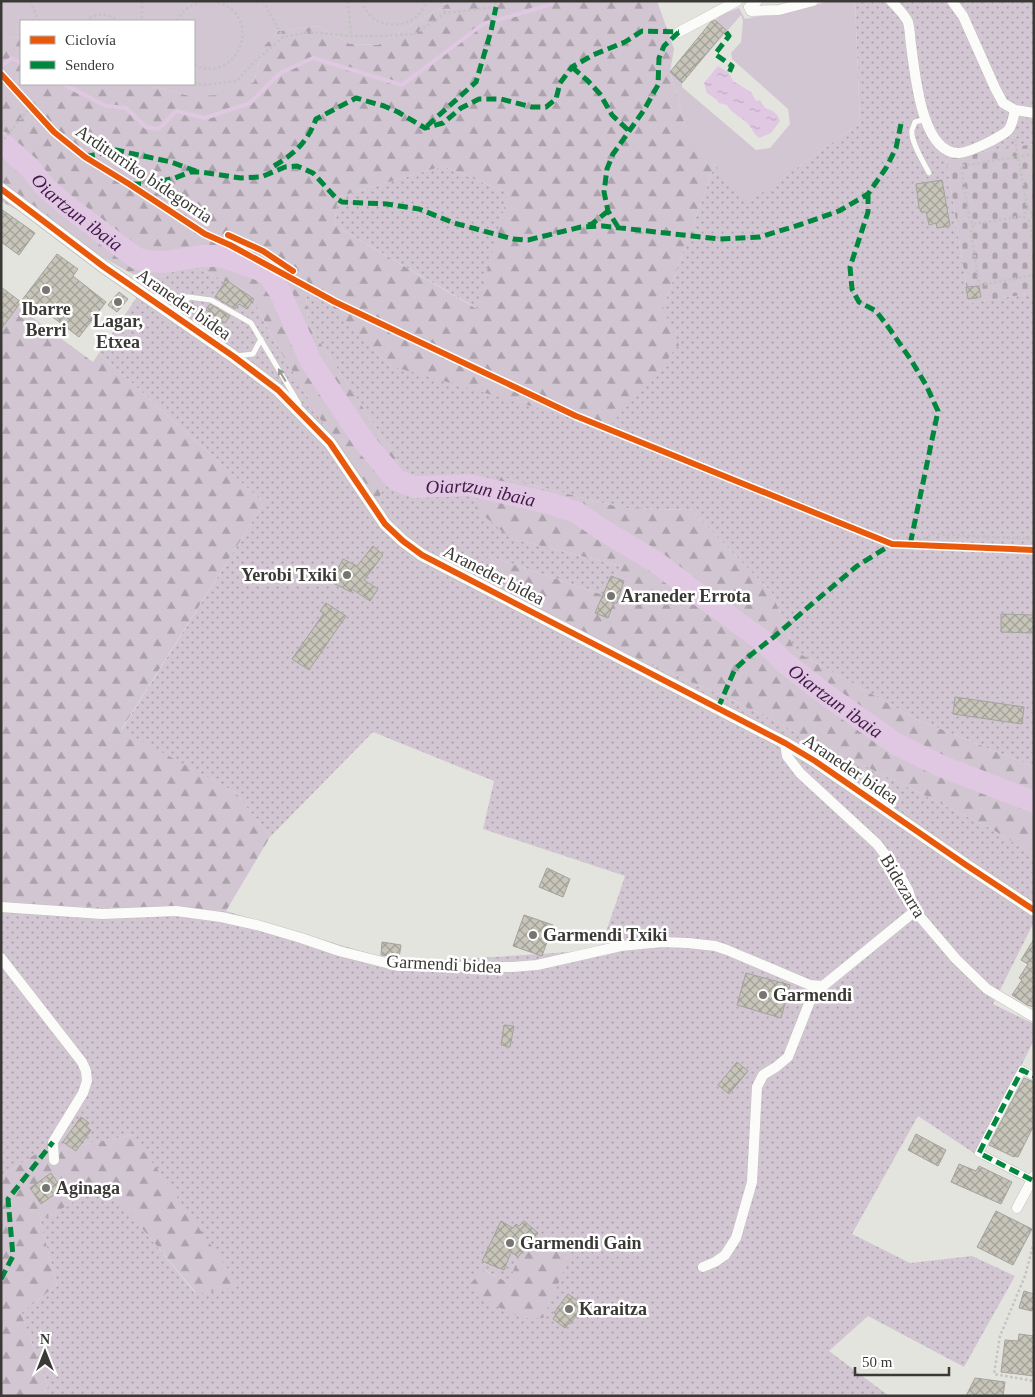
<svg xmlns="http://www.w3.org/2000/svg" width="1035" height="1397" viewBox="0 0 1035 1397" font-family="'Times New Roman',serif">
	<style>
		.grass { fill: url(#grass-dots); fill-rule: evenodd }
		.forest { fill: url(#forest-firs); fill-rule: evenodd }
		.cemetery { fill: url(#cemetery-stones) }
		.green { fill: #d2c6d2; fill-rule: evenodd }
		.water { fill: url(#water-ripples) }
		.lines { fill: none; stroke-linecap: round; stroke-linejoin: round }
		.stream { stroke: #e0c7e2; stroke-width: 4 }
		.river { stroke: #e0c7e2; stroke-width: 22 }
		.building { fill: url(#building-cross-hatch); stroke: #a3a29e }
		.service-casing { stroke: #c3c2bf; stroke-width: 6 }
		.pedestrian-casing { stroke: #c3c2bf; stroke-width: 9 }
		.minor-casing { stroke: #c3c2bf; stroke-width: 11 }
		.tertiary-casing { stroke: #c3c2bf; stroke-width: 14 }
		.path { stroke: #c3c3c1; stroke-width: 2.5; stroke-dasharray: 2.5 2.5; stroke-linecap: butt }
		.service { stroke: #fbfbfa; stroke-width: 5 }
		.pedestrian { stroke: #fbfbfa; stroke-width: 8 }
		.minor { stroke: #fbfbfa; stroke-width: 10 }
		.tertiary { stroke: #fbfbfa; stroke-width: 12 }
		.quiet { stroke: #00873e; stroke-width: 5; stroke-dasharray: 10 5; stroke-linecap: butt }
		.cycleway-casing { stroke: #fff; stroke-width: 9 }
		.cycleway { stroke: #e8590c; stroke-width: 6 }
		.oneway { fill: #9a9a98 }
		.poi-dot { fill: #767571; stroke: #fff; stroke-width: 2 }
		.labels { text-anchor: middle; dominant-baseline: central; stroke-width: 5; stroke-linejoin: round; paint-order: stroke }
		.street-label { font-size: 18px; fill: #3a3936; stroke: #fff }
		.poi-label { font-size: 18px; font-weight: bold; fill: #3a3936; stroke: #fff; text-anchor: start }
		.water-label { font-size: 19px; font-style: italic; fill: #42184a; stroke: #fff }
	</style>
	<defs>
		<pattern id="grass-dots" width="8" height="8" patternUnits="userSpaceOnUse" patternTransform="scale(1.25)"><rect width="8" height="8" fill="#d2c6d2"/><path d="M2 2h.1M6 6h.1" fill="none" stroke="#aba2ab" stroke-width="1.8" stroke-linecap="round"/></pattern>
		<pattern id="forest-firs" width="22" height="20" patternUnits="userSpaceOnUse" patternTransform="scale(1.25)"><rect width="22" height="20" fill="#d2c6d2"/><path d="M5 1l3.5 6h-7zM16 11l3.5 6h-7z" fill="#aba2ab"/></pattern>
		<pattern id="cemetery-stones" width="16" height="16" patternUnits="userSpaceOnUse" patternTransform="scale(1.25)"><rect width="16" height="16" fill="#d2c6d2"/><path d="M2 7V4a2 2 0 0 1 4 0v3zM10 15v-3a2 2 0 0 1 4 0v3z" fill="#aba2ab"/></pattern>
		<pattern id="water-ripples" width="26" height="14" patternUnits="userSpaceOnUse" patternTransform="scale(1.25)"><rect width="26" height="14" fill="#e0c7e2"/><path d="M2 4q2-2 4 0t4 0M15 11q2-2 4 0t4 0" fill="none" stroke="#c1acc2"/></pattern>
		<pattern id="building-cross-hatch" width="8" height="8" patternUnits="userSpaceOnUse" patternTransform="scale(1.25)"><rect width="8" height="8" fill="#c7c5b9"/><path d="M0 0l8 8M0 8l8-8" fill="none" stroke="#a3a197"/></pattern>
	</defs>
	<rect width="100%" height="100%" fill="#e4e4df"/>
	<path class="grass" d="M855,1H1034V144L946,158L969,303L1034,293V767L916,719L795,651L772,593L691,510L623,508L501,477L510,538L621,566L603,595L490,556L486,592L726,697L990,828L1034,855V922L993,1004L1034,1024V1040L977,1155L918,1116L852,1234L910,1263L972,1256L1015,1276L964,1367L868,1316L829,1351L889,1396H41L48,1387L21,1313L57,1285L40,1221L105,1183L196,1294L133,1135L37,1153L1,1177V904L226,911L401,963L600,950L625,876L483,829L494,781L373,732L270,837L235,792L121,731L264,503L99,353L147,282L191,265L250,293L273,338L373,508L398,461L308,324L305,278L391,366L663,308L715,164L747,203L860,123ZM484,1270L509,1283L470,1284Z
		M443,166L508,193L478,309L334,225L338,197Z"/>
	<path class="forest" d="M452,1H657L674,49L670,72L686,128L715,164L663,308L679,345L608,428L391,366L305,279L308,324L398,461L373,509L273,338L250,293L191,265L147,282L1,201V42L9,37L21,38V84H143L190,96L254,82L264,46L278,31L318,26L350,44L378,45ZM443,166L508,193L477,309L334,225L338,197Z
		M1,294L93,362L99,353L264,503L121,730L235,792L270,837L226,911L1,904Z
		M501,477L623,508L691,510L772,593L795,651L916,719L1034,767V855L990,828L726,697L485,592L479,566L490,556L603,595L621,566L510,538L475,508Z
		M133,1135L240,1286L197,1294L105,1184L40,1221L57,1285L21,1313L48,1387L41,1396H1V1177L37,1153Z
		M544,1233L571,1255L543,1318H522L479,1298L470,1284L483,1270L509,1283L515,1266Z"/>
	<path class="cemetery" d="M1034,144V293L969,303L946,158Z"/>
	<path class="green" d="M1,1H452L378,45L350,44L318,26L278,31L264,46L254,82L228,95L190,96L143,84H194V21H21V38L9,37L1,42Z
		M828,1H855L860,123L746,204L686,128L670,72L720,15L739,8L745,19L813,6ZM741,15L743,21L741,42L731,53L732,59L788,109L790,124L770,148L756,150L682,87V83Z"/>
	<path class="water" d="M718,66L729,73L733,81L751,92L756,101L760,100L765,108C773,111 777,112 780,121L771,133L759,138C752,132 754,131 749,125C743,117 732,115 727,105L719,103L717,100L707,93L704,83Z"/>
	<g class="lines">
		<path class="stream" d="M1,66L12,58L21,63
			M63,84L106,106L126,108L146,127L159,129L176,111L205,118L250,103L280,73L313,58L402,85L483,24L549,5L554,1"/>
		<path class="river" id="s1" d="M1,142L30,168L45,187L67,206L136,258L146,261L165,262L201,256H217L230,259L263,271L270,277L280,292L311,362L363,440L396,480L415,487L469,485L549,503L578,513L601,529L656,562L698,594L762,640L784,662L821,691L896,744L941,766L1034,802"/>
	</g>
	<path class="building" d="M715,20L726,30L682,83L670,72L711,22Z
		M942,180L950,226L937,228L936,223L929,225L926,212H921L919,207L916,184Z
		M1,209L35,233L19,255L1,242Z
		M57,254L78,269L73,276L106,302L79,337L46,312L43,316L22,300Z
		M226,280L254,299L247,309L239,304L235,309L215,297Z
		M979,286L981,297L968,299L966,287Z
		M1,287L21,302L1,329Z
		M119,292L128,299L117,312L108,305Z
		M210,304L230,316L225,323L206,310Z
		M373,546L383,555L364,580L378,589L370,601L352,589L351,592L331,582L343,559L357,566Z
		M611,576L624,581L617,603H614L608,618L595,613Z
		M326,603L346,616L309,670L292,659L324,613L320,611Z
		M1001,614L1034,615V633L1001,632Z
		M955,697L1024,707L1022,724L953,714Z
		M547,868L570,879L563,897L539,887Z
		M524,915L553,925L542,956L513,946Z
		M1034,939V1007L1027,1005L1012,995L1022,980L1019,978L1028,964L1021,960Z
		M382,942L401,945L399,958L381,955Z
		M746,973L790,985L781,1018L737,1005Z
		M504,1025L514,1026L510,1047L501,1045Z
		M737,1062L748,1071L729,1094L718,1085Z
		M1024,1078L1034,1082V1125L1018,1157L1014,1156V1157L989,1145Z
		M81,1117L89,1123L86,1127L91,1130L76,1151L63,1142Z
		M916,1134L946,1150L938,1166L908,1150Z
		M959,1164L976,1171L979,1166L1012,1182L1001,1204L951,1182Z
		M51,1173L62,1189L41,1204L30,1188Z
		M996,1211L1032,1229L1013,1265L977,1247Z
		M501,1221L513,1228L516,1224L519,1226L524,1221L538,1233L518,1257L511,1252L504,1270L482,1261Z
		M1024,1291L1034,1294V1304L1032,1311L1019,1308Z
		M568,1294L584,1305L570,1324L569,1323L565,1328L553,1319L556,1314L554,1313Z
		M1019,1334L1034,1336V1376L1001,1372L1005,1340L1018,1341Z
		M975,1378L1005,1382L1003,1396H966Z"/>
	<g class="lines">
		<defs>
			<path id="service" d="M926,119L915,122C914,125 913,127 912,130C910,141 924,163 929,173
				M153,297L166,299L189,297L211,300L251,323L299,404
				M172,313L179,310L189,297
				M236,356L253,354L261,339"/>
			<path id="pedestrian" d="M1032,1180L979,1153L1022,1070L1034,1076"/>
			<path id="minor" d="M757,1L749,7L751,11L779,10L813,1
				M891,1C897,7 904,14 908,22C910,29 910,38 911,45C915,72 921,154 959,153C970,152 981,146 991,141C1010,131 1011,131 1015,110
				M952,1L963,16L995,88L1003,103L1015,110L1034,113
				M679,32L737,1
				M785,743L787,756L800,773L877,844L896,869L908,890L915,911L956,959L987,989L1034,1017
				M1,907L102,914L176,911L221,917L257,925L301,938L339,951L398,966L512,967L537,965L621,946L662,942L688,943L715,946L727,950L810,985L823,986L915,911
				M1,958L82,1062L86,1071L87,1081L83,1093L53,1142L54,1160
				M1017,1208L1034,1176
				M703,1267L715,1262L725,1255L736,1238L752,1182L757,1087L763,1075L776,1067L788,1057L810,1001L823,986"/>
			<path id="tertiary" d="M1,189L104,267L233,356L278,390L330,443L385,524L403,541L422,555L785,743L815,761L966,865L1034,910"/>
		</defs>
		<use href="#service" class="service-casing"/>
		<use href="#pedestrian" class="pedestrian-casing"/>
		<use href="#minor" class="minor-casing"/>
		<use href="#tertiary" class="tertiary-casing"/>
		<path class="path" d="M30,1L39,21
			M142,1V21
			M263,1L283,37
			M348,1L351,36
			M362,1C370,33 418,32 426,1
			M441,1L445,13
			M85,21C96,13 107,12 118,21
			M177,21C183,10 191,5 202,1
			M194,65C239,86 266,13 214,1
			M194,83L202,85L237,81L254,62L283,37L310,32L351,36H379L415,34L445,13L496,7L495,1
			M1015,139L1028,211L1026,212L1024,216L1025,218L1028,220L1032,218L1033,215L1031,212L1028,211
			M1,143L31,106
			M1034,154L961,166L969,217L973,225L971,232L979,284L981,285L1034,275
			M1029,220L1034,247
			M974,224L1024,216
			M910,545L933,534L1034,539
			M1034,1242L1025,1276L1000,1336L994,1374L1034,1381"/>
		<use href="#service" class="service"/>
		<use href="#pedestrian" class="pedestrian"/>
		<use href="#minor" class="minor"/>
		<use href="#tertiary" class="tertiary"/>
		<path class="quiet" d="M726,32L729,36L715,54L732,66L729,73
			M572,67L588,81L600,94L612,115L629,131
			M427,126L476,82L491,31L496,7
			M85,157L116,150L171,162L196,171
			M274,166C295,153 307,143 316,119L356,98L384,106L398,112L425,128L443,123L461,108L479,99H501L532,107H546L556,99L560,83L572,67L593,55L625,42L642,31L679,32
			M131,184H148L175,178L190,172H201L241,178L261,177L285,167L297,166L313,173L336,198L342,202L387,204L419,209L454,223L513,239L528,240L581,227L603,226L719,239L760,237L802,224L839,211L868,194L886,168L896,148L902,119
			M868,194V212L850,267L852,289L859,302L876,311L889,328L911,360L926,385L938,411L910,545
			M588,225L592,224L608,211
			M618,227L608,211L604,192L607,169L613,154L644,110L658,85L659,58L664,46L679,32
			M718,708L735,669L748,657L775,636L813,603L857,566L892,544
			M1032,1180L979,1153L1022,1070L1034,1076
			M1,1279L13,1256L8,1199L53,1142"/>
		<defs>
			<path id="cycleway" d="M1,74L54,132L85,157L129,184L205,234L230,245L335,302L576,416L892,544L1034,550
				M1,189L104,267L233,356L278,390L330,443L385,524L403,541L422,555L785,743L815,761L966,865L1034,910
				M228,235L263,251L293,271"/>
		</defs>
		<use href="#cycleway" class="cycleway-casing"/>
		<use href="#cycleway" class="cycleway"/>
	</g>
	<defs><path id="oneway-solid" d="M-6-.8H1V-3.2L6.5 0L1 3.2V.8H-6Z" transform="scale(1.25)"/></defs>
	<use class="oneway" href="#oneway-solid" transform="translate(282 375) rotate(-120)"/>
	<g class="poi-dot">
		<circle cx="46" cy="290" r="5"/>
		<circle cx="118" cy="302" r="5"/>
		<circle cx="347" cy="575" r="5"/>
		<circle cx="611" cy="596" r="5"/>
		<circle cx="533" cy="935" r="5"/>
		<circle cx="763" cy="995" r="5"/>
		<circle cx="46" cy="1188" r="5"/>
		<circle cx="510" cy="1243" r="5"/>
		<circle cx="569" cy="1309" r="5"/>
	</g>
	<g class="labels">
		<g class="street-label">
			<text transform="translate(144 174) rotate(34)">Arditurriko bidegorria</text>
			<text transform="translate(184 304) rotate(35)">Araneder bidea</text>
			<text transform="translate(494 575) rotate(27)">Araneder bidea</text>
			<text transform="translate(851 769) rotate(34)">Araneder bidea</text>
			<text transform="translate(903 886) rotate(59)">Bidezarra</text>
			<text transform="translate(444 964) rotate(3)">Garmendi bidea</text>
		</g>
		<g class="poi-label">
			<text x="46" y="309" text-anchor="middle">Ibarre<tspan x="46" dy="21">Berri</tspan></text>
			<text x="118" y="321" text-anchor="middle">Lagar,<tspan x="118" dy="21">Etxea</tspan></text>
			<text x="337" y="575" text-anchor="end">Yerobi Txiki</text>
			<text x="621" y="596">Araneder Errota</text>
			<text x="543" y="935">Garmendi Txiki</text>
			<text x="773" y="995">Garmendi</text>
			<text x="56" y="1188">Aginaga</text>
			<text x="520" y="1243">Garmendi Gain</text>
			<text x="579" y="1309">Karaitza</text>
		</g>
		<g class="water-label">
			<text stroke="none"><textPath href="#s1" startOffset="104">Oiartzun ibaia</textPath></text>
			<text stroke="none"><textPath href="#s1" startOffset="645">Oiartzun ibaia</textPath></text>
			<text stroke="none"><textPath href="#s1" startOffset="1065">Oiartzun ibaia</textPath></text>
		</g>
	</g>
	<rect width="1035" height="1397" fill="none" stroke="#3a3936" stroke-width="5"/>
	<rect x="20" y="20" width="175" height="65" fill="#ffffff" stroke="#b0b0af"/>
	<rect x="30" y="36" width="25" height="8" fill="#e8590c" stroke="#b0b0af"/>
	<text x="65" y="45" font-size="15" fill="#3a3936">Ciclovía</text>
	<rect x="30" y="61" width="25" height="8" fill="#00873e" stroke="#b0b0af"/>
	<text x="65" y="70" font-size="15" fill="#3a3936">Sendero</text>
	<g transform="translate(45 1352)" stroke="#ffffff" stroke-width="4" paint-order="stroke">
	<path d="M0-4L9 19L0 12L-9 19Z" fill="#3a3936"/>
	<text y="-8" font-size="14" font-weight="bold" text-anchor="middle" fill="#3a3936">N</text>
	</g>
	<path d="M855 1367v8h94v-8" fill="none" stroke="#3a3936" stroke-width="2.5"/>
	<text x="862" y="1367" font-size="15" fill="#3a3936" stroke="#ffffff" stroke-width="4" paint-order="stroke">50 m</text>
</svg>
